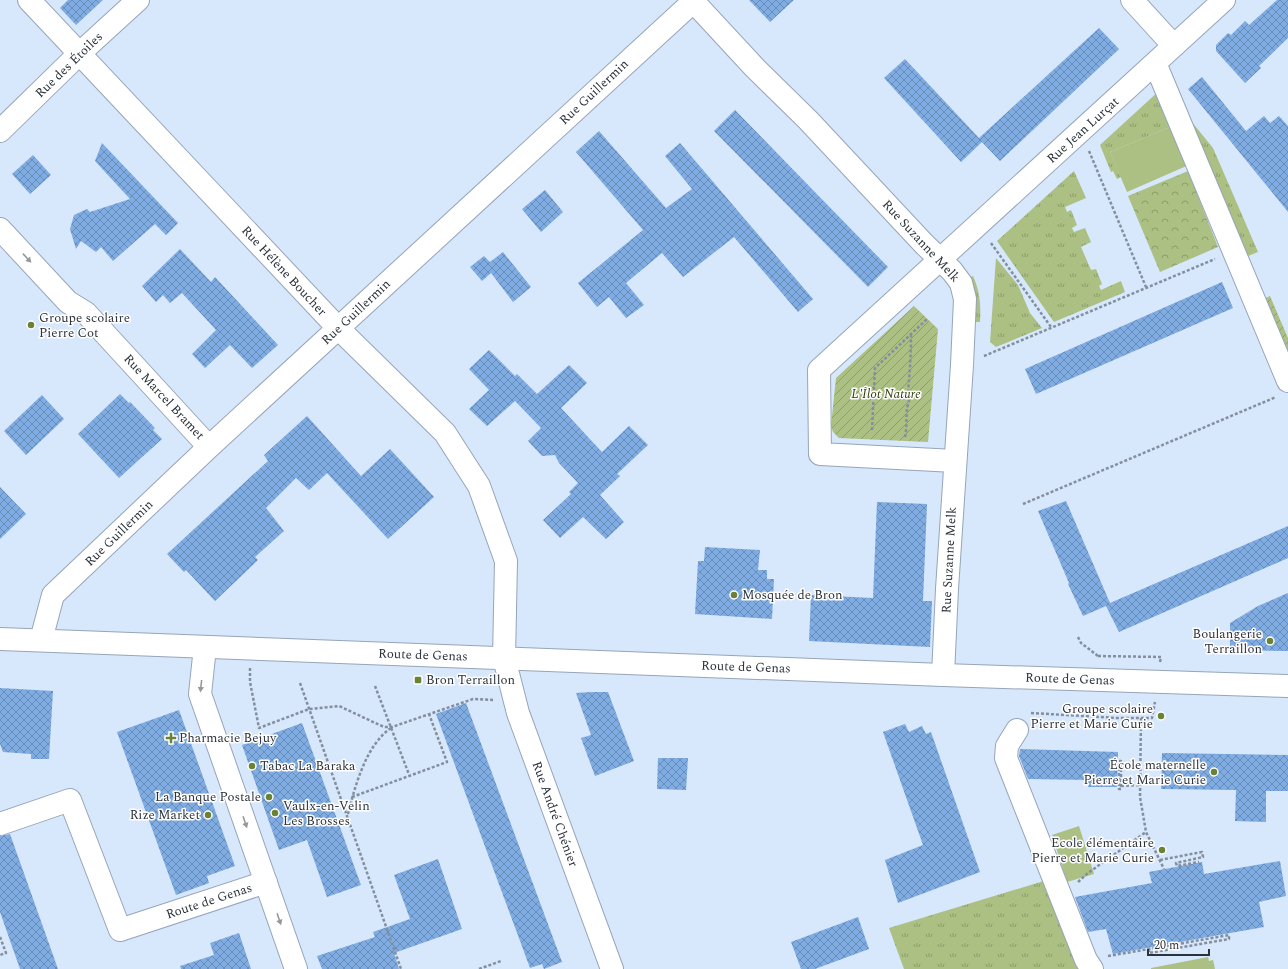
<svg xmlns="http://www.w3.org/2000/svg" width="1288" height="969" viewBox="0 0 1288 969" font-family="Spectral,serif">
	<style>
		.grass { fill: url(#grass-tufts) }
		.park { fill: url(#park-crowns) }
		.garden { fill: url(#garden-furrows) }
		.pitch { fill: #abc082 }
		.building { fill: url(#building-cross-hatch) }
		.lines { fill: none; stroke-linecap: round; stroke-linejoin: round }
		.minor-casing { stroke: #96a5b9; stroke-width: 24 }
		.major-casing { stroke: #96a5b9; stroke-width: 24 }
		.path { stroke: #848f9e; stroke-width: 2.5; stroke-dasharray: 3 2; stroke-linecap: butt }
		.minor { stroke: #fff; stroke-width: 22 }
		.major { stroke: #fff; stroke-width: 22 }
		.oneway { fill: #96989c }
		.poi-dot { fill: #6b8234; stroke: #fff; stroke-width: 1.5 }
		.labels { text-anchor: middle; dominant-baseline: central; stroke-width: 3; stroke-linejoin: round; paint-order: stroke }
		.street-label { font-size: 13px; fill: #2c323a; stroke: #fff }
		.poi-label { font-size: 13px; fill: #2c323a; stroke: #fff; text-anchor: start }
		.park-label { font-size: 13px; font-style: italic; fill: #32400d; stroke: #fff }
	</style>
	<defs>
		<pattern id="grass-tufts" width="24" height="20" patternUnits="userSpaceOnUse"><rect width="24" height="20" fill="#abc082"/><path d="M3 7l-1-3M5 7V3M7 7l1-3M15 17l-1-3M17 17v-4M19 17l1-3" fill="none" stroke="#8b9d6b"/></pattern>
		<pattern id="park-crowns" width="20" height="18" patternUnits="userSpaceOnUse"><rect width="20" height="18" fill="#abc082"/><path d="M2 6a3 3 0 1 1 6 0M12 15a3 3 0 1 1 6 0" fill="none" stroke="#8b9d6b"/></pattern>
		<pattern id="garden-furrows" width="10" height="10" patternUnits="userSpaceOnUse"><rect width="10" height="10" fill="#abc082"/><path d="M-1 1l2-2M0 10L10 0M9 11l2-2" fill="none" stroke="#8b9d6b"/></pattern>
		<pattern id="building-cross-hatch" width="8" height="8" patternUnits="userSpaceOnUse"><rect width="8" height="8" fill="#7face3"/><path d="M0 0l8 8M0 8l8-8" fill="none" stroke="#688db9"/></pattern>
	</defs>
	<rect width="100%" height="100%" fill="#d7e7fc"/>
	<path class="grass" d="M1160,90L1175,125L1110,152L1121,177L1117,179L1113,171L1111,172L1100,145Z
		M1178,105L1213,148L1258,252L1243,258Z
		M1074,171L1086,198L1065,207L1067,212L1071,210L1077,225L1072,228L1074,232L1085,228L1091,242L1081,247L1091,270L1096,269L1102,284L1099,286L1101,290L1121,281L1125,292L1054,322L997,241Z
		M996,258L1018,285L1030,313L1042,328L996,347L990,342Z
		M973,276C980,291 981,306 980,322H974L968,278Z
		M1047,880L1081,969H904L889,928Z"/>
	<path class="park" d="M1188,171L1218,247L1160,272L1128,196Z"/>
	<path class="garden" d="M1270,296L1288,338V369L1259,301Z
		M914,306L938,329L928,442L839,438L833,432L831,426L836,378Z"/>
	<path class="pitch" d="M1175,125L1191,164L1127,192L1110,152Z
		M1079,826L1094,874L1067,882L1052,835Z
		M1208,957L1209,961L1213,960L1215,969H1151V968Z"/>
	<path class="building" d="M68,0H103L76,25L60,8Z
		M749,0H794L770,22Z
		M1277,0H1288V38L1259,66L1261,68L1245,83L1216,51V45L1228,33L1231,35L1245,21L1249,25Z
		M1099,28L1119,49L1000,161L982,142L961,162L884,78L905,59L979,138Z
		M1202,77L1246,131L1264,116L1270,123L1279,116L1288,126V212L1188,89Z
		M735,110L888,267L868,287L714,131Z
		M599,131L666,208L692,189L665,156L680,143L813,299L798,312L734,237L683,277L662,253L626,283L644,305L626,318L609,297L597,307L578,283L643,230L576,152Z
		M102,143L178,223L166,235L155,224L113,261L101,247L96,252L81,241L76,249L70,229L74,215L87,209L90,212L130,199L95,161Z
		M33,155L51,175L30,194L12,174Z
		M545,190L563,212L541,232L522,209Z
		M180,249L211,282L215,277L278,345L252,368L230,345L205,368L192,354L216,330L182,293L170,303L163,295L156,302L142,286Z
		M503,252L531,287L513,302L491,273L482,281L470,267L484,256L490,262Z
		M1222,282L1233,308L1036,394L1025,369Z
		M489,350L515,376L517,374L537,394L569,365L587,383L561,408L602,452L629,426L648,445L617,474L620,476L600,495L624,522L606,539L583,517L560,538L543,520L571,494L569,492L578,483L559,463L555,455L542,456L528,441L541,428L515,401L487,426L469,409L489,390L469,369Z
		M120,394L129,403L130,402L155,428L153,430L162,439L119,478L78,434Z
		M42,395L64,419L26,455L4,431Z
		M307,416L361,476L390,449L434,497L388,539L327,473L309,490L296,478L266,508L284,531L255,557L258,560L215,601L186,570L184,572L167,554L268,461L264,455Z
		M0,487L26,514L0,539Z
		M1066,501L1110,603L1288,526V558L1119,632L1106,606L1083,616L1068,584L1069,583L1038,511Z
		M877,502L927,504L923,601H932L930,647L809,641L811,595L873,598Z
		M705,547L760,550L758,570H767V579H774L772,619L695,614L698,561H704Z
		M1288,593V651L1230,650V623L1258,606Z
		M0,688L53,691L49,759H31V754L3,752L0,744Z
		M591,692H608L634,761L595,776L581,738L591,735L576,693Z
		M466,703L562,962L544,969L542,964L530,968L436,714Z
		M179,710L235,866L207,876L209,883L176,895L117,732Z
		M302,723L361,885L327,897L307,840L279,850L242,745Z
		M905,724L909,732L922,726L926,734L931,732L980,872L898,903L885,860L923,845L883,732Z
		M1020,749L1118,752L1117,787H1088V780L1028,779L1019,756Z
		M1162,753L1288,755V791H1266V822L1235,821L1236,790L1161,789Z
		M658,758H688L686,790L657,789Z
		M10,834L58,969H20L0,912V836Z
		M438,859L462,929L394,953L399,969H322L317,956L375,937L373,932L410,919L394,875Z
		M1280,861L1286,896L1259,902L1264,927L1113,954L1106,929L1088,932L1075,897L1152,883L1149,872L1202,862L1204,874Z
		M858,917L869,949L815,969H801L791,942Z
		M239,933L251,969H181L180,966L214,955L210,943Z"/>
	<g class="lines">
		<defs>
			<path id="minor" d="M29,0L339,329L445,433L479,486L506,561L504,658L518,713L612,969
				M692,0L755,68L808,120L924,244L952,271L961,283L965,299L962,365L947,589L943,675
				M1132,0L1174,46
				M1155,63L1288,381
				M0,131L80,53L138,0
				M0,229L68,302L86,313L209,447
				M955,461L820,454L819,370C954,246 1090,124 1224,0
				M41,640L53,595L209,447L695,0
				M205,647L200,694L296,969
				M1017,730L1007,746L1006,758L1086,960L1092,969
				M0,824L70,800L120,930L266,882"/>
			<path id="major" d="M0,639L943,675L1288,686"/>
		</defs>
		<use href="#minor" class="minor-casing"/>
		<use href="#major" class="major-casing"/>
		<path class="path" d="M1089,151L1146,287
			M991,243L1051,327
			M984,356L1215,259
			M872,430L875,368L927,319
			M905,437C907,428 906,418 907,409C907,406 909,403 909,400C909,397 908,394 908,391C910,372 911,353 911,334
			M1023,504L1276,397
			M1078,637L1081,643L1098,656
			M1098,656L1161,657L1160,662
			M250,668V682L259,728L309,709L339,706L384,727H392L473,699L493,700
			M300,683L401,969
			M375,686L410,777
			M1031,713L1117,718H1152L1155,702
			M1141,718L1140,797L1146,832L1164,869
			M1119,761H1121V789H1119Z
			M1121,786L1141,785
			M352,797L447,762L429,714
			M348,814C355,786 366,745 391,728
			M1160,860L1202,852L1203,857L1176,863L1177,866L1199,862
			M1078,882L1088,873L1146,832
			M0,937L6,953L0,955
			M1149,949V953L1229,939V935L1161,947V946
			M1108,956L1161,947
			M479,969L501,961"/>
		<use href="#minor" class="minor"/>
		<use href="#major" class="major"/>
	</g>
	<defs><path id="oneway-solid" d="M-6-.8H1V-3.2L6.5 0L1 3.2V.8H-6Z"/></defs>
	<g class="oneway">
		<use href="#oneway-solid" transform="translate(27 258) rotate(47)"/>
		<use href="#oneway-solid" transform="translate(201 686) rotate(96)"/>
		<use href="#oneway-solid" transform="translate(245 822) rotate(71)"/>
		<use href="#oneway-solid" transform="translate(279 919) rotate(71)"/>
	</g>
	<g class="poi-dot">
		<circle cx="31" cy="325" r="4"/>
		<circle cx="734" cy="595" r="4"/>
		<circle cx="1270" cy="641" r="4"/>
		<rect x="414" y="676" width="8" height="8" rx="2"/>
		<circle cx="1161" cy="716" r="4"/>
		<path d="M169 732h4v4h4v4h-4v4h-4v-4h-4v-4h4z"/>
		<circle cx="252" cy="766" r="4"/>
		<circle cx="1214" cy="772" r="4"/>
		<circle cx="269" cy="797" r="4"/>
		<circle cx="275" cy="813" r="4"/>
		<circle cx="208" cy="815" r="4"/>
		<circle cx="1162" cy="850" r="4"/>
	</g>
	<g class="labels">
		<g class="street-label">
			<text transform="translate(69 65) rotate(-44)">Rue des Étoiles</text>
			<text transform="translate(594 92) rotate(-43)">Rue Guillermin</text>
			<text transform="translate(1083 130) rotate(-42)">Rue Jean Lurçat</text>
			<text transform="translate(921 241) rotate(47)">Rue Suzanne Melk</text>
			<text transform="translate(284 271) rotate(47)">Rue Hélène Boucher</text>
			<text transform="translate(356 312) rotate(-43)">Rue Guillermin</text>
			<text transform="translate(164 397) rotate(47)">Rue Marcel Bramet</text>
			<text transform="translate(119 533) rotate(-44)">Rue Guillermin</text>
			<text transform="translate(949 560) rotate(-87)">Rue Suzanne Melk</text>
			<text transform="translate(423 655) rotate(2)">Route de Genas</text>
			<text transform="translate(746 667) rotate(2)">Route de Genas</text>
			<text transform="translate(1070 679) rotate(2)">Route de Genas</text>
			<text transform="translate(555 814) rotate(70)">Rue André Chénier</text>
			<text transform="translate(209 901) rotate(-18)">Route de Genas</text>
		</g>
		<g class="poi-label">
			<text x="39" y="318">Groupe scolaire<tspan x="39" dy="15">Pierre Cot</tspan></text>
			<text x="742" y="595">Mosquée de Bron</text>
			<text x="1262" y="634" text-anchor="end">Boulangerie<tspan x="1262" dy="15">Terraillon</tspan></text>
			<text x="426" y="680">Bron Terraillon</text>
			<text x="1153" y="709" text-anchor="end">Groupe scolaire<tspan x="1153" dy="15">Pierre et Marie Curie</tspan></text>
			<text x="179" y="738">Pharmacie Bejuy</text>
			<text x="1206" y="765" text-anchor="end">École maternelle<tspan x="1206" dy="15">Pierre et Marie Curie</tspan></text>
			<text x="260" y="766">Tabac La Baraka</text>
			<text x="261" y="797" text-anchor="end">La Banque Postale</text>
			<text x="283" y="806">Vaulx-en-Velin<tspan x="283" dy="15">Les Brosses</tspan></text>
			<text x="200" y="815" text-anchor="end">Rize Market</text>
			<text x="1154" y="843" text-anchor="end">Ecole élémentaire<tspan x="1154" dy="15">Pierre et Marie Curie</tspan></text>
		</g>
		<g class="park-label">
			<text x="886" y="394">L'Îlot Nature</text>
		</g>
	</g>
	<path d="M1148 949v6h61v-6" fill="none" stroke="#2c323a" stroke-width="2"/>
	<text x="1154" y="949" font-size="12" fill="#2c323a" stroke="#ffffff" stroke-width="3" paint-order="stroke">20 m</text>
</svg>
